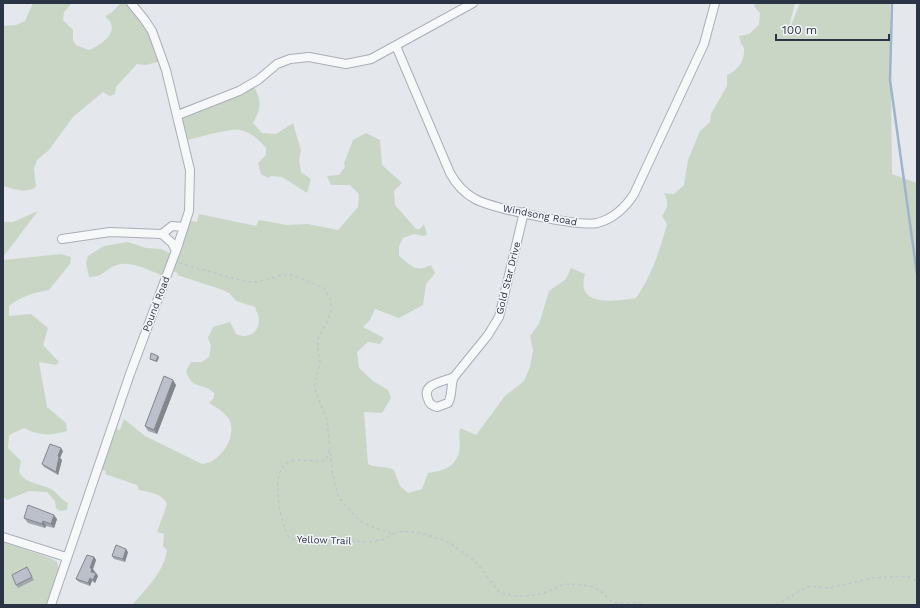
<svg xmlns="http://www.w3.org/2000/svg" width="920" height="608" viewBox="0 0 920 608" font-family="'Work Sans',sans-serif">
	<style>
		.green { fill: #c9d6c5 }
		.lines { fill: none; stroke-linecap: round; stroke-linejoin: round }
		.stream { stroke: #9fb4cc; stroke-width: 2.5 }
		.minor-casing { stroke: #a9aeb7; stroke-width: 10 }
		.path { stroke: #c2c5cb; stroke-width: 1.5; stroke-dasharray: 3 3; stroke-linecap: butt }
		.minor { stroke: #f7f8fa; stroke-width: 8 }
		.wall { fill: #a1a5ae }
		.shaded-wall { fill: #83868d }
		.building { fill: #bbc0ca; stroke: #83868d }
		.labels { text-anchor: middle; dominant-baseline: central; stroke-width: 3; stroke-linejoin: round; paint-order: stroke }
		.street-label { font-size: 10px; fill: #2b3445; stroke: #f4f6f9 }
	</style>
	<rect width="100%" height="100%" fill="#e4e7ec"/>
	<path class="green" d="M33,3H72L64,12L63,20L73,30V40L76,45L89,50C97,47 116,36 111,24C110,21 107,18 105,16L111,13L121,3H129L144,21L161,61L146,65L137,64L116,87L115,94L110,96L103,92L73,117L49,150L37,160L34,169L36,187C24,194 16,189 3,186V26L16,25L25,21Z
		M755,3H795L787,35L800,3H890L892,174L917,183V605H132C146,589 164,572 167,550L163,546L164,534L157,532L167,504C162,493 149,492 139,490L137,485L105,474L106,471L99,469L112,428L120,430L124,419L145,436L202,464C220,463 238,436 229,419C225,413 216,407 209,403L214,398V393C204,382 192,391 186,371L191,362H202L209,357L211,346L208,338L213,327L230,322L236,334C247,339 259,334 259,320C259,316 256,311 255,307L236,301L229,293L223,290L177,275L178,273L170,270L165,277C150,271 130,259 114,266C102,272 104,276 89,277L86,263L88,256L104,246L128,242L146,248L161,249L174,255L188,220L197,222L199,214L256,226L259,220L287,225L308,224L338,230L358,207L359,194L350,185H331L327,176L339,175L345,167L344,163L353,140L366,133L380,140L382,165L402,183L394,191L395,205L416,229H420L424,224L427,234L424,236L414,234L403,238L399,246V256C412,266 415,273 431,265L435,273L426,284L423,305L399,318L375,309L370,320L363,327L384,338L380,344L368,342L357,352L359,368L373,381L388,390L391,398L382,413L364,412L368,464C377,469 385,465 394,470L400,486L408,493L422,489L428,473C442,471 454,468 459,453C461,445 458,436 460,428L476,435L505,396L524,381L530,367L533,350L530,336L539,324L549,291L566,279L571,268L585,274C575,308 616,301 636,298C652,275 660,250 667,224L662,216C668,207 669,203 664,193L674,194L684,185L688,160L700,131L710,122L711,114L727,86V75C738,70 745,61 744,48L741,44L739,36L749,34L759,25L760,13L754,6Z
		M252,83C261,100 263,105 253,123L262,133L276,134L293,123L301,151L299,160L301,172L311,179L307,193L282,177L271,176L268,178L261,174L258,163L266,155V148C259,140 251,132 240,130C230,128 196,138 184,141L175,110Z
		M38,211L3,257V222H13Z
		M61,254L71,257L70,264L49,290C33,293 22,296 9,306V316L31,314L48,328L43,345L59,362L56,365L39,362L47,407L66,423L67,431C49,436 40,436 24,428L9,435L8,448L21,461L19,472C26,484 39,483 51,489C58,493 61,500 68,503L67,510L60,511L56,508L55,501L47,492L29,491L7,500L3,497V260Z
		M3,542L50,558L57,562L59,570L47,605H3Z"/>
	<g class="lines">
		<path class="stream" d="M892,3L890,80L917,274"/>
		<defs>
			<path id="minor" d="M396,46L450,173C456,184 464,193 475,199C492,208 578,227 597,223C613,219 625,208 634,194L704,44L715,3
				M178,115L239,91L258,80L277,64L290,59L309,57L346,64L371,59L473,3
				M162,234L172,243L176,251
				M62,239L110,232L162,234L172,226L184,227
				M454,377L488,335L499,317L524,212
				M454,377C450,385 453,395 448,403L437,407C433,406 429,404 428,399C421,383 444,382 454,377Z
				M3,537L66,557
				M51,605L130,374L177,248L189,211L190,170L166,70L152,31L144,19L131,3"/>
		</defs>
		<use href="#minor" class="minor-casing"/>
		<path class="path" d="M179,263L243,281L255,282L284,275H292L324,288L331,301V309L329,318L317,340L320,362L314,387L327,420L332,471L339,498L359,520L370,526L393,534L403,531L421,533L449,542L476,562L500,593C516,597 533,597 549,591C556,588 561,584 569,584C577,584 593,586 599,590C606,594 609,602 617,603C626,604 636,601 644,605
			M329,450L326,460C314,463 300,458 289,462C268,470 281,524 289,538L295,540L314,539L369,542L382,540L393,534
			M776,605L807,587L813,586L828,588L872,578L907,576L917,581"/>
		<use href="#minor" class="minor"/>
	</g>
	<path class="wall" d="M159,357L157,362L151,360L150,359Z
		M176,385L157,434L148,431L145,426Z
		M63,451L60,458L62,460L58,475L44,467L42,464Z
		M24,518L57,519L54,528L46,526L45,528L28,523Z
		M128,552L125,562L114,559L112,556Z
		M94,557L96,560L93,569L95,572L94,573L98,576L95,583L92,581L90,586L79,582L76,579Z
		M27,567L34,580L18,588L16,585Z"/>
	<path class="shaded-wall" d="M158,356L159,357L157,362L156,361Z
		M173,380L176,385L157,434L154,430Z
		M61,448L63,451L60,458L62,460L58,475L56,472L58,456Z
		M54,515L57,519L54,528L51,524Z
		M43,521L46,526L45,528L42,524Z
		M126,549L128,552L125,562L123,559Z
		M94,557L96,560L93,569L95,572L93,575L91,572L90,568Z
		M96,573L98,576L95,583L93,580Z
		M90,578L92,581L90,586L88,583Z"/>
	<path class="building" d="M151,353L158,356L156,361L150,359Z
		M164,376L173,380L154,430L145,426Z
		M50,444L61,448L58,456L59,457L56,472L42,464Z
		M28,505L54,515L51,524L43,521L42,524L24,518Z
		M116,545L126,549L123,559L112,556Z
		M87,555L94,557L90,568H92L91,572L96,573L93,580L90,578L88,583L76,579Z
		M27,567L32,577L16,585L12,575Z"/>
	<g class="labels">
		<g class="street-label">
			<text transform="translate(540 215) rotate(11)">Windsong Road</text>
			<text transform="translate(508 278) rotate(-76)">Gold Star Drive</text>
			<text transform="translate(156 304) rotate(-69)">Pound Road</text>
			<text transform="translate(324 540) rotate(2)">Yellow Trail</text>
		</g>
	</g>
	<rect width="920" height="608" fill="none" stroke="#2b3445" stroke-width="8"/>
	<path d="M776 34v6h113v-6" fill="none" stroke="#2b3445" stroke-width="2"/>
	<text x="782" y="34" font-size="12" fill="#2b3445" stroke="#f4f6f9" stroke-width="3" paint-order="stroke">100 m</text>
</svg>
